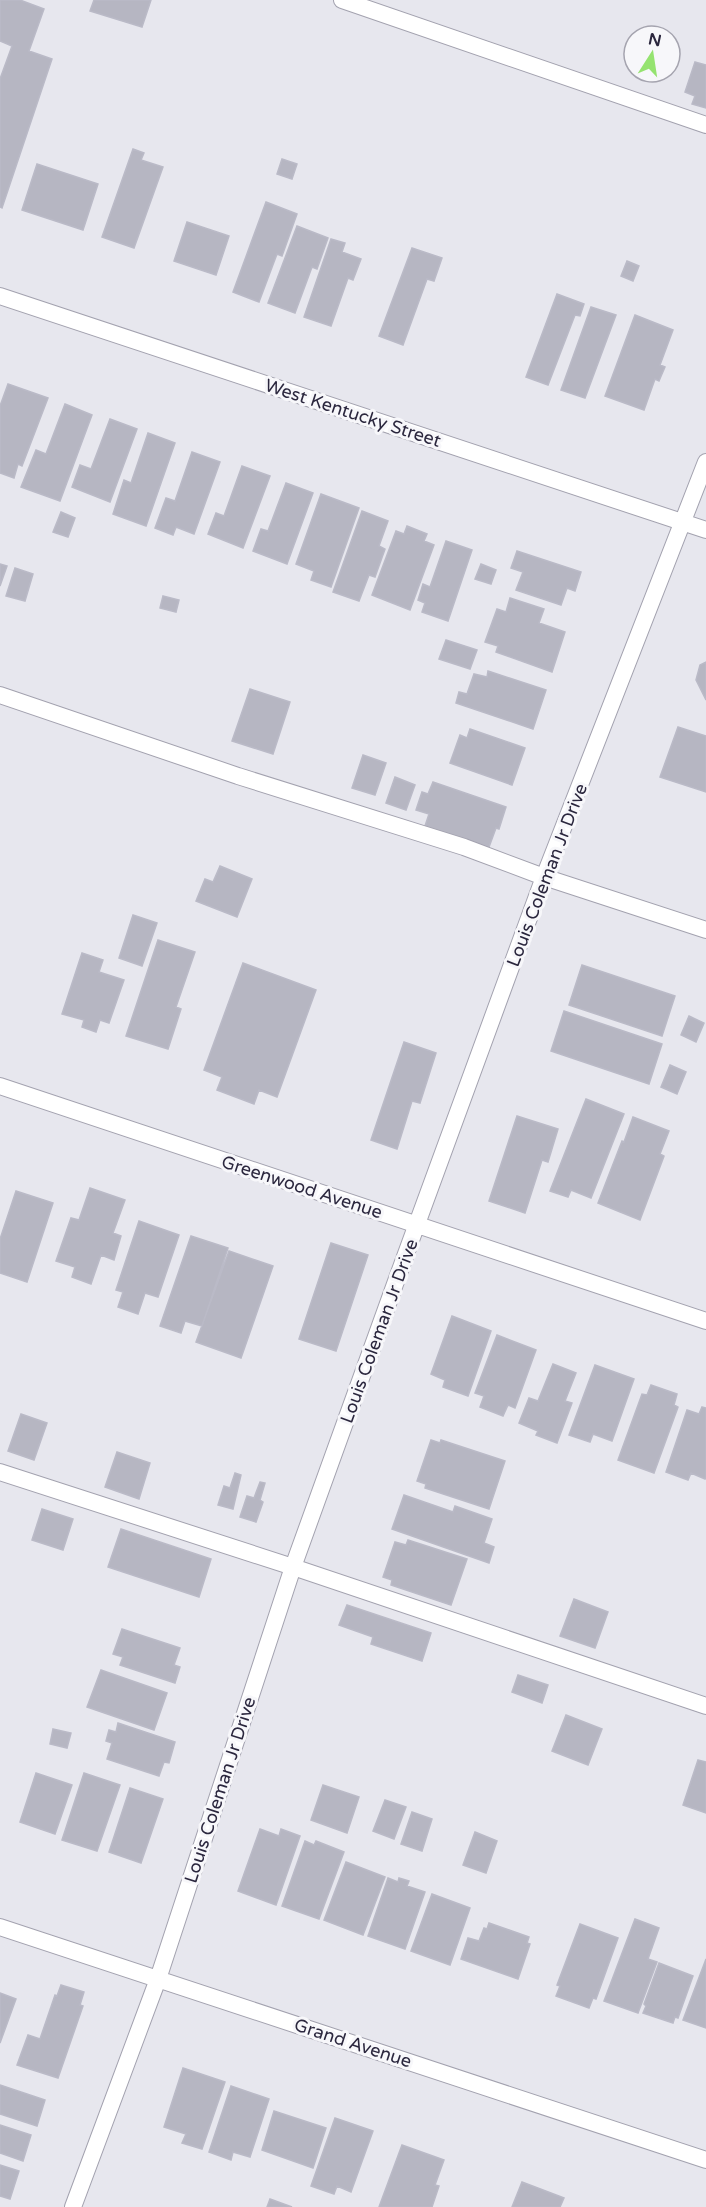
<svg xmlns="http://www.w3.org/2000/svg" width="706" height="2207" viewBox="0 0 706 2207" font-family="'Varela Round',sans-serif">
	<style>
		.building { fill: #b6b6c2; stroke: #babac7; stroke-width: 1.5 }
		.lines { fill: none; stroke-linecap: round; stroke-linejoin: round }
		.service-casing { stroke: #a3a2af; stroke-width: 18 }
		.minor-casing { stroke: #a3a2af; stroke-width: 18 }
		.service { stroke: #fff; stroke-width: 16 }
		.minor { stroke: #fff; stroke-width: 16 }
		.labels { text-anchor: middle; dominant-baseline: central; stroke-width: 6; stroke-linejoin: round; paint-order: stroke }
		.street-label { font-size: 18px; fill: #2b273e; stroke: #f7f7fa }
	</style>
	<rect width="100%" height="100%" fill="#e7e7ee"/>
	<path class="building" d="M0,0H20L44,9L29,51L52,59L2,208L0,207V79L12,46L0,41Z
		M94,0H151L142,27L90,11Z
		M695,62L706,65V108L692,104L695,96L685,92Z
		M133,149L144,153L141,160L163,167L134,248L102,237Z
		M282,159L297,164L292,179L277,174Z
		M37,164L98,184L83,230L22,210Z
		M266,202L297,214L282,256L277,254L259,302L233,292Z
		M187,222L229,236L216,275L174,261Z
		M297,226L328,238L317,269L312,267L295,313L268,303Z
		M331,239L345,243L342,252L361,259L353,280L348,278L331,326L304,317Z
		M412,248L442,258L434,281L427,279L403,345L379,336Z
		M627,261L639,266L633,281L621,276Z
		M557,294L584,304L580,316L575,315L548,385L526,377Z
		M591,307L616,315L585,398L561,390Z
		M635,315L673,330L660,365L665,367L659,381L655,379L644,410L605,396Z
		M8,384L48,398L22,466L18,464L14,478L0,473V406Z
		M65,404L92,415L60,501L21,487L36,450L46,454Z
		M110,419L137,429L110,502L72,487L80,465L91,469Z
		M148,433L175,443L146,526L113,514L124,480L131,483Z
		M192,452L220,462L194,534L176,527L173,535L155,528L166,498L175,501Z
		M242,466L270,476L243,548L208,534L216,513L224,516Z
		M286,483L313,493L287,564L253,551L261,529L268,531Z
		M321,494L359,508L331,587L311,580L314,571L296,564Z
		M362,511L388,521L379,546L385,549L375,577L369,575L359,601L333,592Z
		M61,512L75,518L68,537L53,532Z
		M407,526L427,534L424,541L434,545L410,610L372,595L396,531L404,534Z
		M446,541L472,550L448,621L422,612L425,603L418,600L423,584L430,587Z
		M517,551L581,572L575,591L567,588L561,605L516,590L523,572L511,568Z
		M0,564L7,566L0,586Z
		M481,564L496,570L491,584L475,579Z
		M15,568L33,574L25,601L6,596Z
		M163,596L179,600L176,612L160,608Z
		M510,598L544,609L539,623L565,632L552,672L496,652L498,646L485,642L497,609L506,612Z
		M446,640L477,650L470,669L439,659Z
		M706,662V700L696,680L700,665Z
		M488,671L546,690L533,729L456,703L459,692L467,694L474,674L487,677Z
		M250,689L290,702L273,754L232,741Z
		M678,727L706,736V792L660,777Z
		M470,729L525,748L512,785L450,763L460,735L467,738Z
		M363,755L386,763L375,795L352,788Z
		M395,777L415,785L406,810L386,803Z
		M433,782L506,807L499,829L496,828L489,847L425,826L429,814L416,810L422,792L428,794Z
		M220,866L252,879L237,917L196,901L205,879L213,882Z
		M133,915L157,923L142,966L119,958Z
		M158,940L195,952L176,1007L181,1009L168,1049L126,1036Z
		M82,953L103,960L99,972L124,980L109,1023L100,1020L96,1032L82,1027L84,1020L62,1014Z
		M243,963L316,990L277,1097L259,1090L254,1104L217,1090L222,1077L204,1070Z
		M582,965L675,996L662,1036L569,1005Z
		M564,1011L662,1044L649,1084L551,1051Z
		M689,1016L704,1023L696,1042L681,1035Z
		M404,1042L436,1053L420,1103L412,1101L397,1149L371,1140Z
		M670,1065L686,1072L677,1094L661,1087Z
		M586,1099L624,1114L591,1198L571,1190L568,1197L550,1191Z
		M517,1116L558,1129L548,1162L542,1160L525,1213L489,1201Z
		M633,1117L669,1131L660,1154L664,1156L640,1220L598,1203L622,1141L624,1142Z
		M90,1188L125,1200L113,1233L121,1236L114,1260L101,1255L91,1284L72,1277L75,1267L56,1261L71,1218L79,1220Z
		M16,1191L53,1203L27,1282L0,1273V1239Z
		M139,1221L179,1235L158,1297L145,1293L138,1314L118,1307L123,1292L116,1290Z
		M191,1236L228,1248L202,1326L185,1321L181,1333L160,1326Z
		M331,1243L368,1255L336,1351L299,1339Z
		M229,1251L273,1266L241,1358L196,1342Z
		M452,1316L491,1331L468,1396L443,1387L445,1380L431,1374Z
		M497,1335L536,1350L515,1408L508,1405L503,1416L480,1407L484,1396L475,1393Z
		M553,1364L576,1373L565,1401L572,1403L557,1443L536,1435L538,1431L519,1423L529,1398L538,1401Z
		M595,1365L634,1379L612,1441L593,1434L590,1442L569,1435Z
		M651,1385L677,1394L674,1405L678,1407L654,1473L618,1460L642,1394L647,1395Z
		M702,1407L706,1408V1477L705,1479L691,1473L688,1480L666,1472L687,1410L699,1414Z
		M21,1414L47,1423L34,1460L8,1451Z
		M431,1440L440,1443L441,1440L505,1461L489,1509L425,1488L426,1484L417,1481Z
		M117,1452L150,1463L139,1499L105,1487Z
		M235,1473L241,1475L233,1509L218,1505L224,1486L230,1488Z
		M260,1482L265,1483L260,1500L263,1502L256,1522L240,1517L247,1496L254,1498Z
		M404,1495L453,1512L455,1506L492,1519L484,1543L494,1547L489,1563L392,1529Z
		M42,1509L73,1519L63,1550L32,1540Z
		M121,1529L211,1559L199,1597L108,1567Z
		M408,1540L467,1559L451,1605L391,1585L392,1580L383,1577L395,1542L406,1545Z
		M574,1599L608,1612L595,1648L560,1636Z
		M347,1605L431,1633L422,1661L371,1644L373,1637L339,1625Z
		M122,1629L180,1648L174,1665L180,1667L175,1683L120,1665L123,1657L113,1654Z
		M101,1670L167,1693L154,1730L87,1707Z
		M518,1675L548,1685L542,1703L512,1692Z
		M566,1715L602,1729L588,1765L552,1751Z
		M118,1723L175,1742L169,1763L164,1762L159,1776L107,1759L112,1743L106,1741L109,1730L116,1732Z
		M53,1729L71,1733L67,1748L50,1744Z
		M698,1760L706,1762V1813L683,1805Z
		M36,1773L72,1785L55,1834L20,1822Z
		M84,1773L120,1785L97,1851L62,1840Z
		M323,1785L359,1797L347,1833L311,1820Z
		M130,1788L163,1799L141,1863L109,1852Z
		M385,1800L406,1807L394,1839L373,1831Z
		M412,1812L432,1819L422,1851L401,1844Z
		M260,1829L279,1836L281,1829L300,1836L276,1905L238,1891Z
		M475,1832L497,1841L486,1873L463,1865Z
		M305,1841L314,1845L316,1841L344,1852L319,1919L282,1906Z
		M346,1862L385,1877L363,1935L324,1920Z
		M388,1878L398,1882L399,1878L409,1881L407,1886L425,1892L405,1949L368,1936Z
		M432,1894L470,1908L450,1965L411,1951Z
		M635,1919L659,1928L648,1959L657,1962L638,2013L604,2001Z
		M489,1923L529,1937L527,1943L530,1944L518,1979L461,1959L468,1938L479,1941L484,1928L487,1929Z
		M580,1924L618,1938L596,1999L593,1998L589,2008L556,1996L560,1986L557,1985Z
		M706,1959V2028L683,2020Z
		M659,1963L693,1976L678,2018L675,2017L673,2023L643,2013L646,2006L644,2004Z
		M61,1985L84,1992L80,2005L83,2006L58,2078L17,2065L28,2035L40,2039L55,1995L57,1996Z
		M0,1993L16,1999L0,2043Z
		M183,2068L225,2082L202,2149L182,2143L186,2134L164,2127Z
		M0,2085L45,2100L37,2126L0,2114Z
		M231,2086L269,2099L250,2157L233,2152L231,2160L209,2152Z
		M274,2111L326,2128L313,2168L262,2150Z
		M335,2118L373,2131L351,2192L337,2186L334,2194L311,2186Z
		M0,2125L31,2135L23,2161L0,2153Z
		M402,2145L444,2160L435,2185L439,2186L432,2207H379Z
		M0,2165L19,2171L10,2199L0,2196Z
		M522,2182L564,2198L560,2207H512Z
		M270,2199L292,2207H267Z"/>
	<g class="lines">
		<defs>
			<path id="service" d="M342,0L706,125
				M0,695L238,776L464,847L544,877L706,930
				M0,1472L293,1567L706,1706"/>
			<path id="minor" d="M0,296L706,530
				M0,1086L706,1321
				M0,1927L706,2160
				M73,2207L158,1979L293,1567L399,1273L544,877L706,462"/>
		</defs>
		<use href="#service" class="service-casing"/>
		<use href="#minor" class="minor-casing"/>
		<use href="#service" class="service"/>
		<use href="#minor" class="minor"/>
	</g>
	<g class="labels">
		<g class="street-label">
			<text transform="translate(353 413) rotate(18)">West Kentucky Street</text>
			<text transform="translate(547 875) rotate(-69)">Louis Coleman Jr Drive</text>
			<text transform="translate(302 1187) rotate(18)">Greenwood Avenue</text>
			<text transform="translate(379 1331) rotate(-70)">Louis Coleman Jr Drive</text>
			<text transform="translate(220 1790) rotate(-72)">Louis Coleman Jr Drive</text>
			<text transform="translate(353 2043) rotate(18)">Grand Avenue</text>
		</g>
	</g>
	<g transform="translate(652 54) rotate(12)"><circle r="28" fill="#f7f7fa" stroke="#a5a4af" stroke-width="1.5"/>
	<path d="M0-4.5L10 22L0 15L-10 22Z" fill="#95e370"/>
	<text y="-9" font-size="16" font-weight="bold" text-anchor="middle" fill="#2b273e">N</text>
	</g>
</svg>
